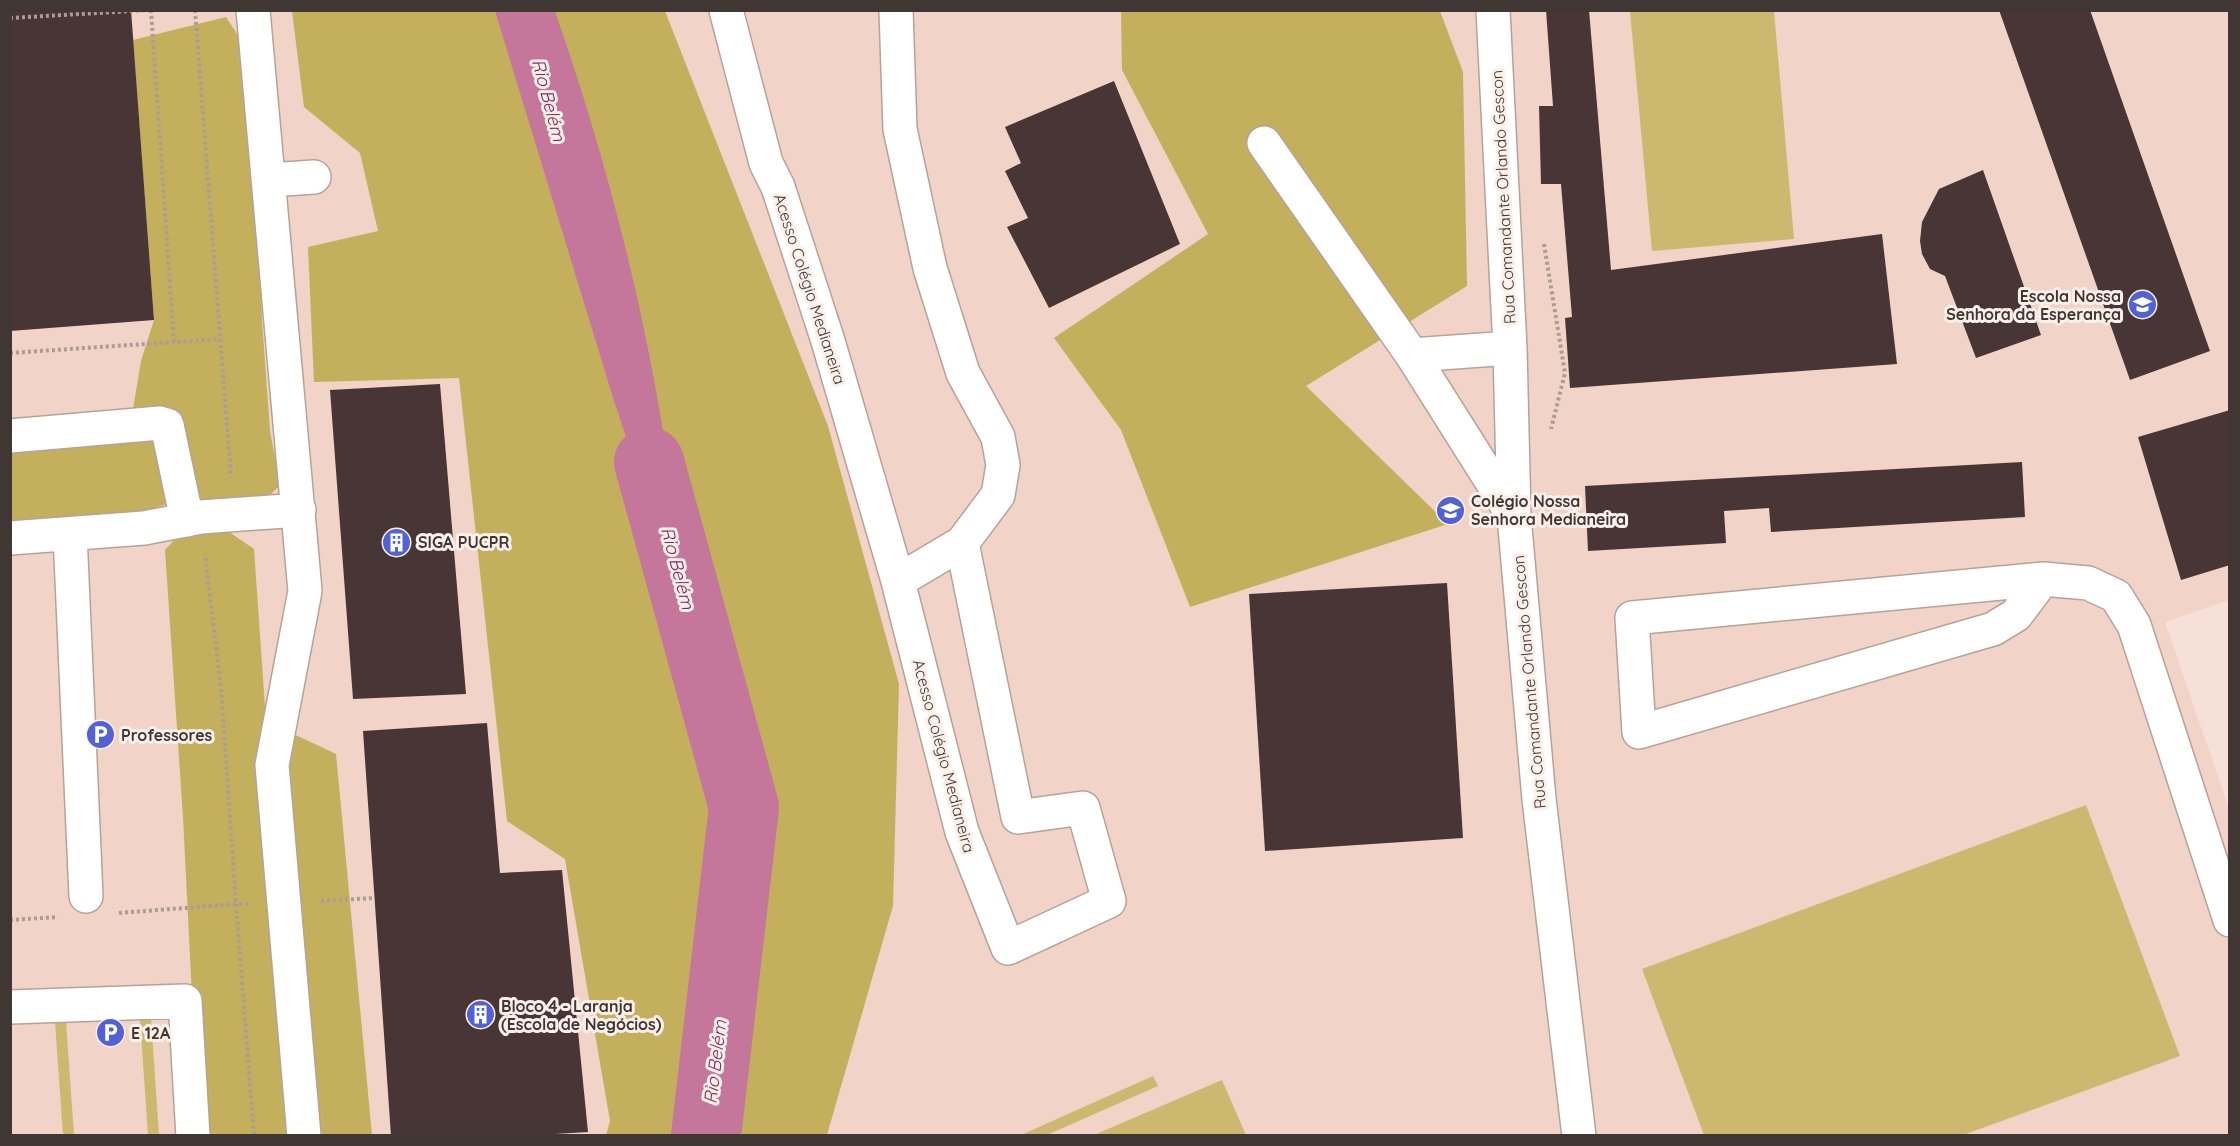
<svg xmlns="http://www.w3.org/2000/svg" width="2240" height="1146" viewBox="0 0 2240 1146" font-family="Quicksand,sans-serif">
	<style>
		.built { fill: #f1d3c7 }
		.green { fill: #ccb96f }
		.forest { fill: #c4af5c }
		.water { fill: #c4779b }
		.lines { fill: none; stroke-linecap: round; stroke-linejoin: round }
		.river { stroke: #c4779b; stroke-width: 70 }
		.building { fill: #483535 }
		.minor-casing { stroke: #b7a29a; stroke-width: 36 }
		.path { stroke: #ad9b95; stroke-width: 4; stroke-dasharray: 3 3; stroke-linecap: butt }
		.minor { stroke: #fff; stroke-width: 33 }
		.labels { text-anchor: middle; dominant-baseline: central; stroke-width: 6; stroke-linejoin: round; paint-order: stroke }
		.street-label { font-size: 16px; fill: #403734; stroke: #fdf0ea }
		.poi-label { font-size: 16px; font-weight: bold; fill: #403734; stroke: #fdf0ea; text-anchor: start }
		.water-label { font-size: 18px; font-style: italic; fill: #832658; stroke: #fdf0ea }
	</style>
	<rect width="100%" height="100%" fill="#f7e0d7"/>
	<path class="built" d="M10,11H456L610,1121L606,1135H11Z
		M624,11H2229V600L2165,622L2229,809V1135H827L893,906Z"/>
	<path class="green" d="M1630,11H1774L1794,239L1652,251Z
		M2086,805L2180,1056L1963,1135H1704L1642,969Z
		M151,1018L159,1135H148L140,1019Z
		M66,1021L74,1135H63L55,1022Z
		M1153,1076L1158,1086L1047,1135H1021Z
		M1222,1080L1246,1135H1094Z"/>
	<path class="forest" d="M292,11H665L828,426L899,684L893,906L827,1135H606L610,1121L565,859L507,821L459,378L314,382L308,247L378,231L360,153L304,107Z
		M1121,11H1440L1463,72L1467,286L1306,386L1448,524L1190,607L1121,430L1054,338L1208,234L1122,70Z
		M226,17L255,61L262,320L270,431L280,485L254,511L187,497L149,510L66,525L11,528V420L133,409L141,361L154,320L133,40Z
		M219,525L254,549L266,721L336,754L372,1135H199L183,817L165,550L181,532Z"/>
	<path class="water" d="M495,11H555C606,158 645,308 668,463C674,505 675,548 678,590L614,401Z"/>
	<g class="lines">
		<path class="river" d="M649,462L744,807L706,1136"/>
	</g>
	<path class="building" d="M10,10H131L154,320L10,331Z
		M1546,10H1589L1611,270L1882,234L1897,364L1570,388L1565,318L1572,317L1561,184H1541L1539,106H1553Z
		M1999,10H2090L2210,351L2130,380Z
		M1114,81L1180,244L1049,308L1007,227L1028,218L1005,171L1021,163L1005,127Z
		M1983,170L2041,335L1976,358L1945,276L1930,269L1922,254L1920,241L1922,222L1939,189Z
		M440,384L466,694L353,699L330,390Z
		M2230,410V565L2181,580L2138,437Z
		M2022,462L2025,517L1771,532L1769,508L1724,511L1726,543L1588,551L1585,486Z
		M1447,583L1463,838L1265,851L1249,594Z
		M487,723L500,873L562,870L588,1132L522,1136H391L363,731Z"/>
	<g class="lines">
		<defs>
			<path id="minor" d="M253,10L305,591L272,765L304,1136
				M726,10L766,163L778,187L828,341L898,581L962,832L1008,948L1109,901L1083,808L1018,817L962,543L998,495L1003,465L998,437L963,373L930,268L900,129L896,10
				M1493,10L1510,348L1514,516L1539,799L1579,1136
				M1264,143L1412,355L1513,515
				M269,180L314,177
				M1412,355L1510,348
				M10,436L160,423L167,425L187,520
				M70,534L86,896
				M10,538L144,528L201,517L299,510
				M2043,579L2016,615L1993,629L1639,732L1632,618L2043,579L2088,583L2116,596L2134,625L2230,920
				M898,581L962,543
				M10,1007L185,1001L193,1136"/>
		</defs>
		<use href="#minor" class="minor-casing"/>
		<path class="path" d="M151,10L174,342
			M195,10L231,477
			M10,18L151,10
			M1544,244L1565,373L1551,429
			M10,353L220,339
			M321,901L375,898
			M248,904H236L254,1136
			M119,913L236,904L221,688L205,554
			M10,920L58,917"/>
		<use href="#minor" class="minor"/>
	</g>
	<defs>
		<symbol id="school-disc" viewBox="-11 -11 22 22"><circle r="9.5" fill="#5162d7" stroke="#fdf0ea"/><path d="M0-5L7-2L0 1L-7-2ZM-4 1L0 2.5L4 1V4Q0 6-4 4Z" fill="#fff"/></symbol>
		<symbol id="building-disc" viewBox="-11 -11 22 22"><circle r="9.5" fill="#5162d7" stroke="#fdf0ea"/><path d="M-4-6H4V6H1V3H-1V6H-4ZM-2.5-4.3h1.7v1.8h-1.7ZM.8-4.3h1.7v1.8H.8ZM-2.5-1h1.7V.8h-1.7ZM.8-1h1.7V.8H.8Z" fill="#fff"/></symbol>
		<symbol id="parking-disc" viewBox="-11 -11 22 22"><circle r="9.5" fill="#5162d7" stroke="#fdf0ea"/><path d="M-3.5-5.5H1a3.5 3.5 0 0 1 0 7H-1V5.5H-3.5ZM-1-3.4V-.6H.8a1.4 1.4 0 0 0 0-2.8Z" fill="#fff"/></symbol>
	</defs>
	<g fill-rule="evenodd">
		<use href="#school-disc" x="2126" y="288" width="33" height="33"/>
		<use href="#school-disc" x="1434" y="494" width="33" height="33"/>
		<use href="#building-disc" x="380" y="526" width="33" height="33"/>
		<use href="#parking-disc" x="84" y="718" width="33" height="33"/>
		<use href="#building-disc" x="464" y="998" width="33" height="33"/>
		<use href="#parking-disc" x="94" y="1016" width="33" height="33"/>
	</g>
	<g class="labels">
		<g class="street-label">
			<text transform="translate(1503 197) rotate(-93)">Rua Comandante Orlando Gescon</text>
			<text transform="translate(810 289) rotate(72)">Acesso Colégio Medianeira</text>
			<text transform="translate(1529 682) rotate(-95)">Rua Comandante Orlando Gescon</text>
			<text transform="translate(944 756) rotate(75)">Acesso Colégio Medianeira</text>
		</g>
		<g class="poi-label">
			<text x="2121" y="296" text-anchor="end">Escola Nossa<tspan x="2121" dy="18">Senhora da Esperança</tspan></text>
			<text x="1471" y="501">Colégio Nossa<tspan x="1471" dy="18">Senhora Medianeira</tspan></text>
			<text x="418" y="542">SIGA PUCPR</text>
			<text x="121" y="735">Professores</text>
			<text x="501" y="1006">Bloco 4 - Laranja<tspan x="501" dy="18">(Escola de Negócios)</tspan></text>
			<text x="131" y="1033">E 12A</text>
		</g>
		<g class="water-label">
			<text transform="translate(549 100) rotate(75)">Rio Belém</text>
			<text transform="translate(678 568) rotate(75)">Rio Belém</text>
			<text transform="translate(715 1062) rotate(-83)">Rio Belém</text>
		</g>
	</g>
	<rect width="2240" height="1146" fill="none" stroke="#403734" stroke-width="24"/>
</svg>
